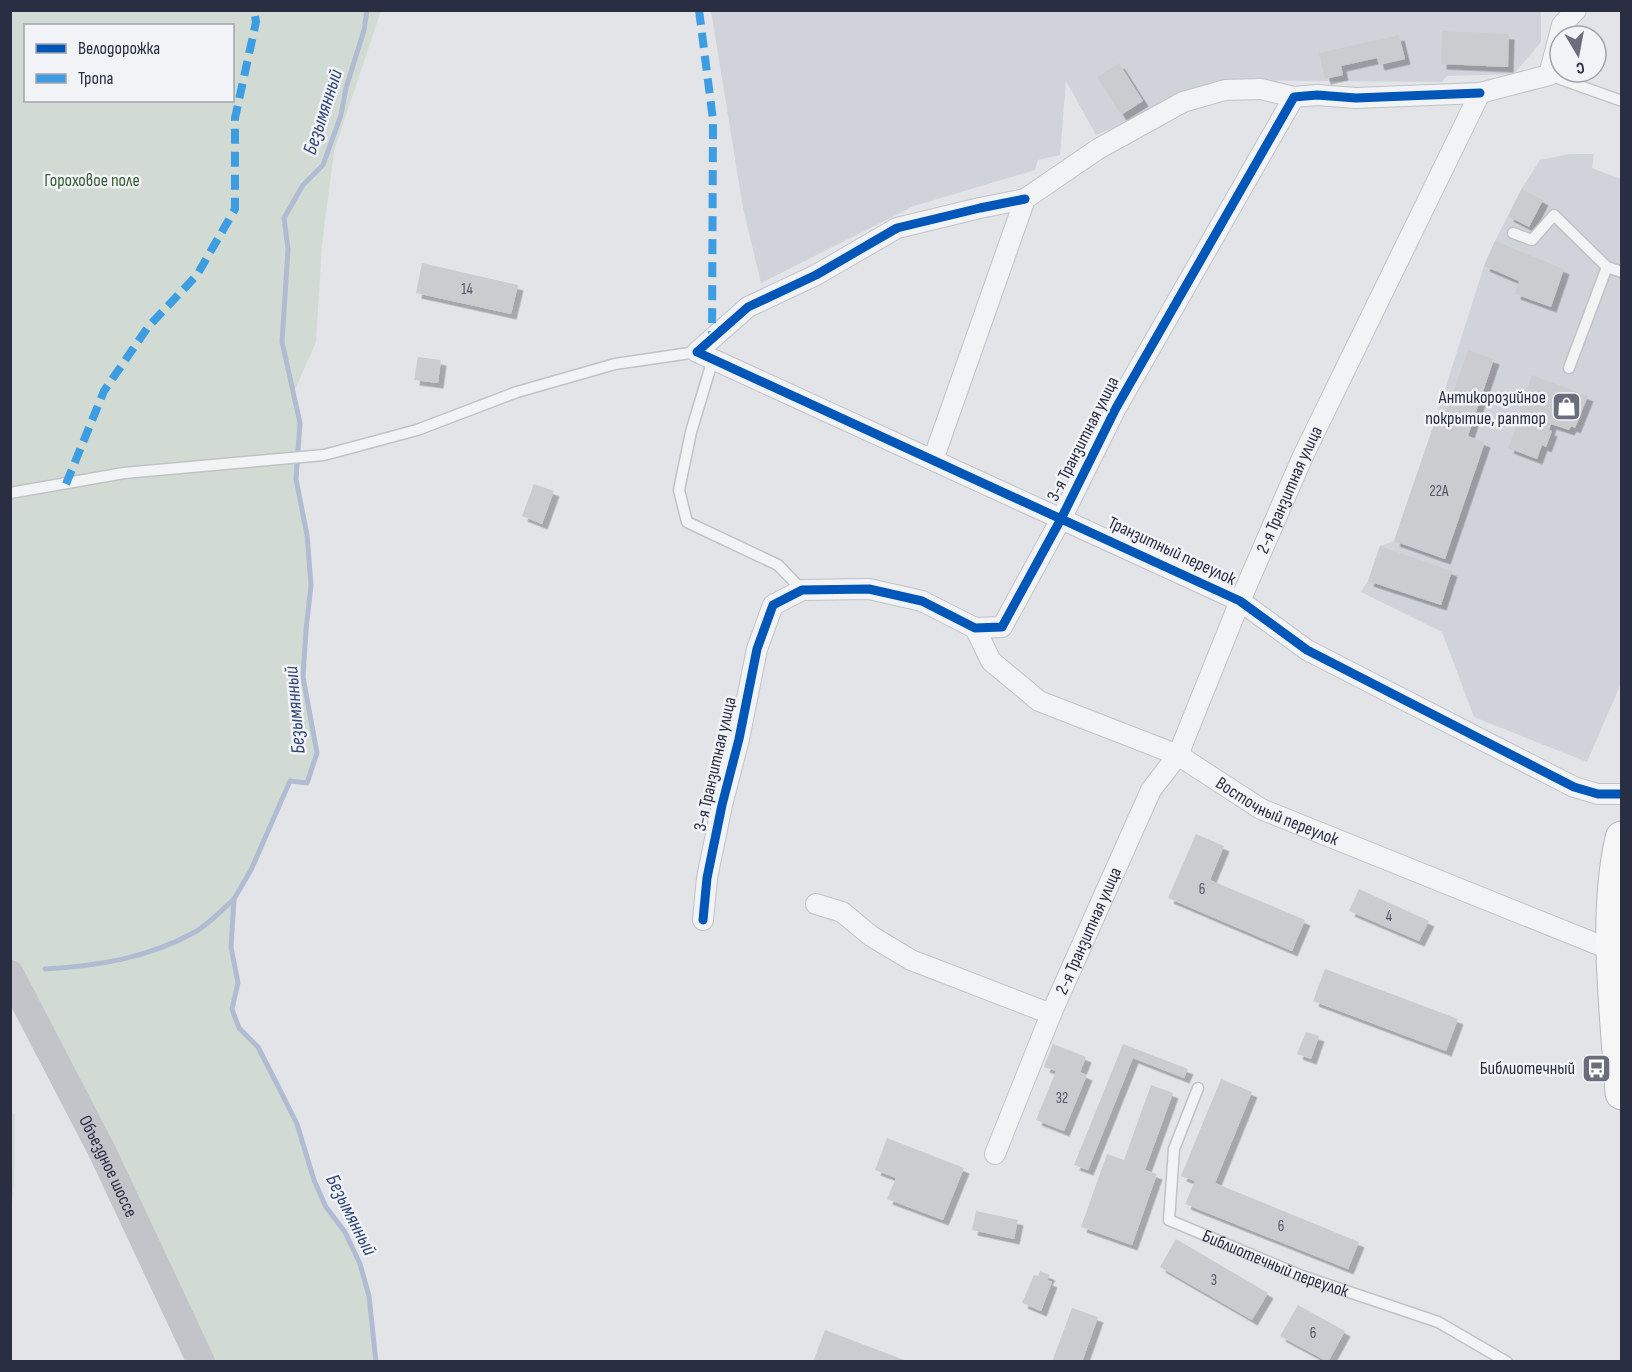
<svg xmlns="http://www.w3.org/2000/svg" width="1632" height="1372" viewBox="0 0 1632 1372" font-family="'Sofia Sans Condensed',sans-serif">
	<style>
		.built { fill: #d1d3db }
		.green { fill: #d2dbd3; fill-rule: evenodd }
		.lines { fill: none; stroke-linecap: round; stroke-linejoin: round }
		.stream { stroke: #b1bcd3; stroke-width: 5 }
		.building { fill: #cbccd0; filter: url(#shadow) }
		.lane-casing { stroke: #c1c2c6; stroke-width: 13 }
		.street-casing { stroke: #c1c2c6; stroke-width: 22 }
		.highway-casing { stroke: #b5b7bd; stroke-width: 35 }
		.lane { stroke: #f2f3f5; stroke-width: 10 }
		.street { stroke: #f2f3f5; stroke-width: 20 }
		.secondary { stroke: #c3c4ca; stroke-width: 28 }
		.highway { stroke: #f6f6f7; stroke-width: 33 }
		.quiet { stroke: #3d9de3; stroke-width: 8; stroke-dasharray: 15 8; stroke-linecap: butt }
		.cycleway-casing { stroke: #f1f3f7; stroke-width: 13 }
		.cycleway { stroke: #0057b8; stroke-width: 9 }
		.labels { text-anchor: middle; dominant-baseline: central; stroke-width: 5; stroke-linejoin: round; paint-order: stroke }
		.number-label { font-size: 15px; fill: #525666 }
		.park-label { font-size: 18px; fill: #385e36; stroke: #f1f3f7 }
		.poi-label { font-size: 18px; fill: #292e42; stroke: #f1f3f7; text-anchor: end }
		.street-label { font-size: 18px; fill: #292e42; stroke: #f1f3f7 }
		.water-label { font-size: 20px; font-style: italic; fill: #334776; stroke: #f1f3f7 }
	</style>
	<defs>
		<filter id="shadow"><feDropShadow dx="5.5" dy="5.5" stdDeviation="0" flood-color="#0004"/></filter>
	</defs>
	<rect width="100%" height="100%" fill="#e3e4e8"/>
	<path class="built" d="M1541,10V42L1514,74L1447,76L1442,82L1225,80L1096,135L1066,81L1060,155L1038,160L1035,170L914,206L761,283L743,208L711,11Z
		M1569,154H1594L1592,168L1621,179L1622,681L1587,762L1474,717L1442,632L1361,592L1368,581L1380,546L1394,541L1434,424L1484,266L1495,241L1522,188L1540,160Z"/>
	<path class="green" d="M11,11H381L334,151L322,245L316,342L294,392L300,423L296,479L307,535L311,585L306,630L303,677L317,753L307,783L290,781L251,870L234,899L231,947L238,983L232,1009L239,1028L258,1047L279,1088L297,1124L314,1180L326,1206L345,1232L360,1264L369,1296L376,1361H201L11,974ZM26,26H232V100H26Z
		M11,1111L15,1115L14,1186L11,1213Z"/>
	<g class="lines">
		<path class="stream" d="M367,10L364,30L346,88L341,115L323,165L303,185L284,218L288,249L282,342L300,423L296,479L307,535L311,585L306,630L303,677L317,753L307,783L290,781L251,870L234,899L231,947L238,983L232,1009L239,1028L258,1047L279,1088L297,1124L314,1180L326,1207L345,1232L360,1264L369,1296L376,1362
			M45,969C98,966 148,958 195,932C209,924 222,910 234,899"/>
	</g>
	<path class="building" d="M1442,31L1509,34L1508,67L1441,64Z
		M1399,35L1405,59L1379,65L1377,58L1341,66L1343,75L1325,79L1319,53Z
		M1119,63L1143,101L1121,115L1097,77Z
		M1522,189L1543,200L1529,227L1508,216Z
		M1495,241L1564,269L1551,307L1515,294L1519,281L1484,266Z
		M422,263L518,285L511,314L416,293Z
		M1468,350L1494,359L1468,436L1485,442L1445,559L1394,541L1434,424L1441,427Z
		M418,357L441,360L438,383L414,380Z
		M1532,375L1588,396L1575,428L1571,426L1569,430L1551,424L1549,430L1552,431L1546,447L1542,445L1537,459L1508,448L1522,412L1519,411Z
		M534,484L554,491L542,524L522,516Z
		M1380,546L1452,571L1441,605L1368,581Z
		M1196,834L1224,846L1210,880L1305,920L1292,951L1168,898Z
		M1359,889L1429,921L1419,941L1349,911Z
		M1325,969L1458,1019L1446,1051L1313,1001Z
		M1306,1032L1319,1036L1311,1059L1297,1054Z
		M1053,1044L1086,1057L1080,1072L1087,1075L1064,1131L1036,1120L1056,1071L1044,1067Z
		M1123,1044L1188,1069L1184,1078L1133,1058L1088,1170L1074,1165Z
		M1221,1079L1252,1092L1215,1183L1359,1242L1348,1269L1185,1204L1195,1181L1181,1176Z
		M1151,1085L1173,1093L1145,1170L1157,1174L1132,1245L1081,1227L1107,1154L1124,1160Z
		M887,1138L964,1168L943,1220L887,1199L896,1178L875,1170Z
		M976,1211L1018,1220L1014,1239L972,1230Z
		M1176,1239L1268,1293L1252,1320L1160,1267Z
		M1040,1271L1050,1275L1047,1280L1052,1282L1041,1311L1022,1303L1034,1275L1038,1276Z
		M1298,1305L1345,1331L1328,1362L1280,1336Z
		M1072,1308L1098,1317L1082,1362H1052Z
		M825,1330L907,1361V1362H813Z"/>
	<g class="lines">
		<defs>
			<g id="lane">
				<path d="M1549,75L1622,101"/>
				<path d="M1513,233L1532,240L1554,215L1607,267L1622,272"/>
				<path d="M713,359L691,432L679,490L687,522L778,565L802,590"/>
				<path d="M1569,368L1607,267"/>
				<path d="M10,493L124,473L324,455L417,430L517,392L615,364L697,352"/>
				<path id="s1" d="M1198,1088L1174,1149L1169,1220L1302,1276L1438,1322L1507,1362"/>
			</g>
			<g id="street">
				<path d="M1025,199L980,208L897,228L816,275L748,307L697,352L1240,601L1307,650L1574,787L1598,794H1622"/>
				<path d="M933,460L1025,199L1098,149L1183,102L1225,90L1261,89L1294,97"/>
				<path id="s2" d="M975,628L991,661L1039,701L1178,755L1261,809L1614,951"/>
				<path d="M816,904L842,912L871,936L911,960L1051,1014"/>
				<path d="M703,920L707,878L722,805L739,739L757,649L773,605L802,590L869,589L922,601L975,628L1002,627L1061,519L1116,408L1294,97L1317,95L1356,98L1480,93"/>
				<path id="s3" d="M995,1154L1051,1014L1151,790L1178,755L1240,601L1303,456L1480,93L1549,75L1562,25L1576,10"/>
			</g>
			<path id="highway" d="M1622,838C1604,919 1617,1011 1622,1093"/>
		</defs>
		<use href="#lane" class="lane-casing"/>
		<use href="#street" class="street-casing"/>
		<use href="#highway" class="highway-casing"/>
		<use href="#lane" class="lane"/>
		<use href="#street" class="street"/>
		<path class="secondary" id="s4" d="M10,974L103,1153L201,1362"/>
		<use href="#highway" class="highway"/>
		<path class="quiet" d="M699,10L713,120L712,339
			M66,484L104,391L148,327L197,275L235,209V118L256,22L254,10"/>
		<defs>
			<path id="cycleway" d="M1025,199L980,208L897,228L816,275L748,307L697,352L1240,601L1307,650L1574,787L1598,794H1622
				M703,920L707,878L722,805L739,739L757,649L773,605L802,590L869,589L922,601L975,628L1002,627L1061,519L1116,408L1294,97L1317,95L1356,98L1480,93"/>
		</defs>
		<use href="#cycleway" class="cycleway-casing"/>
		<use href="#cycleway" class="cycleway"/>
	</g>
	<defs>
		<symbol id="shop-square" viewBox="-11 -11 22 22"><rect x="-9" y="-9" width="18" height="18" rx="4" fill="#6a6e7c" stroke="#f1f3f7"/><path d="M-5-2.5h2.3a2.7 3.5 0 0 1 5.4 0H5L5.5 6h-11ZM-1.5-2.5h3a1.5 2.3 0 0 0-3 0Z" fill="#fff"/></symbol>
		<symbol id="bus-square" viewBox="-11 -11 22 22"><rect x="-9" y="-9" width="18" height="18" rx="4" fill="#6a6e7c" stroke="#f1f3f7"/><path d="M-5-6H5V4H4V6H2V4H-2V6H-4V4H-5ZM-3.5-4V0h7V-4ZM-3.5 1.2v1.5H-2V1.2ZM2 1.2v1.5H3.5V1.2Z" fill="#fff"/></symbol>
	</defs>
	<g fill-rule="evenodd">
		<use href="#shop-square" x="1550" y="390" width="33" height="33"/>
		<use href="#bus-square" x="1580" y="1052" width="33" height="33"/>
	</g>
	<g class="labels">
		<g class="number-label">
			<text x="467" y="289">14</text>
			<text x="1439" y="491">22А</text>
			<text x="1202" y="889">6</text>
			<text x="1389" y="916">4</text>
			<text x="1062" y="1098">32</text>
			<text x="1281" y="1226">6</text>
			<text x="1214" y="1280">3</text>
			<text x="1313" y="1333">6</text>
		</g>
		<g class="park-label">
			<text x="92" y="180">Гороховое поле</text>
		</g>
		<g class="poi-label">
			<text x="1546" y="397">Антикорозийное<tspan x="1546" dy="21">покрытие, раптор</tspan></text>
			<text x="1575" y="1068">Библиотечный</text>
		</g>
		<g class="street-label">
			<text transform="translate(1083 439) rotate(-63)">3-я Транзитная улица</text>
			<text stroke="none"><textPath href="#s3" startOffset="728">2-я Транзитная улица</textPath></text>
			<text transform="translate(1172 551) rotate(25)">Транзитный переулок</text>
			<text transform="translate(715 764) rotate(-77)">3-я Транзитная улица</text>
			<text stroke="none"><textPath href="#s2" startOffset="363">Восточный переулок</textPath></text>
			<text stroke="none"><textPath href="#s3" startOffset="242">2-я Транзитная улица</textPath></text>
			<text stroke="none"><textPath href="#s4" startOffset="216">Объездное шоссе</textPath></text>
			<text stroke="none"><textPath href="#s1" startOffset="252">Библиотечный переулок</textPath></text>
		</g>
		<g class="water-label">
			<text transform="translate(323 112) rotate(-72)">Безымянный</text>
			<text transform="translate(295 710) rotate(-95)">Безымянный</text>
			<text transform="translate(351 1215) rotate(63)">Безымянный</text>
		</g>
	</g>
	<rect width="1632" height="1372" fill="none" stroke="#292e42" stroke-width="24"/>
	<rect x="24" y="24" width="210" height="78" fill="#f1f3f7" stroke="#a1a4af" stroke-width="1.5"/>
	<rect x="36" y="44" width="30" height="9" fill="#0057b8" stroke="#a1a4af" stroke-width="1.5"/>
	<text x="78" y="54" font-size="18" fill="#292e42">Велодорожка</text>
	<rect x="36" y="74" width="30" height="9" fill="#3d9de3" stroke="#a1a4af" stroke-width="1.5"/>
	<text x="78" y="84" font-size="18" fill="#292e42">Тропа</text>
	<g transform="translate(1578 54) rotate(170)"><circle r="28" fill="#f1f3f7" stroke="#a1a4af" stroke-width="1.5"/>
	<path d="M0-4.5L10 22L0 15L-10 22Z" fill="#6a6e7c"/>
	<text y="-9" font-size="16" font-weight="bold" text-anchor="middle" fill="#292e42">С</text>
	</g>
</svg>
